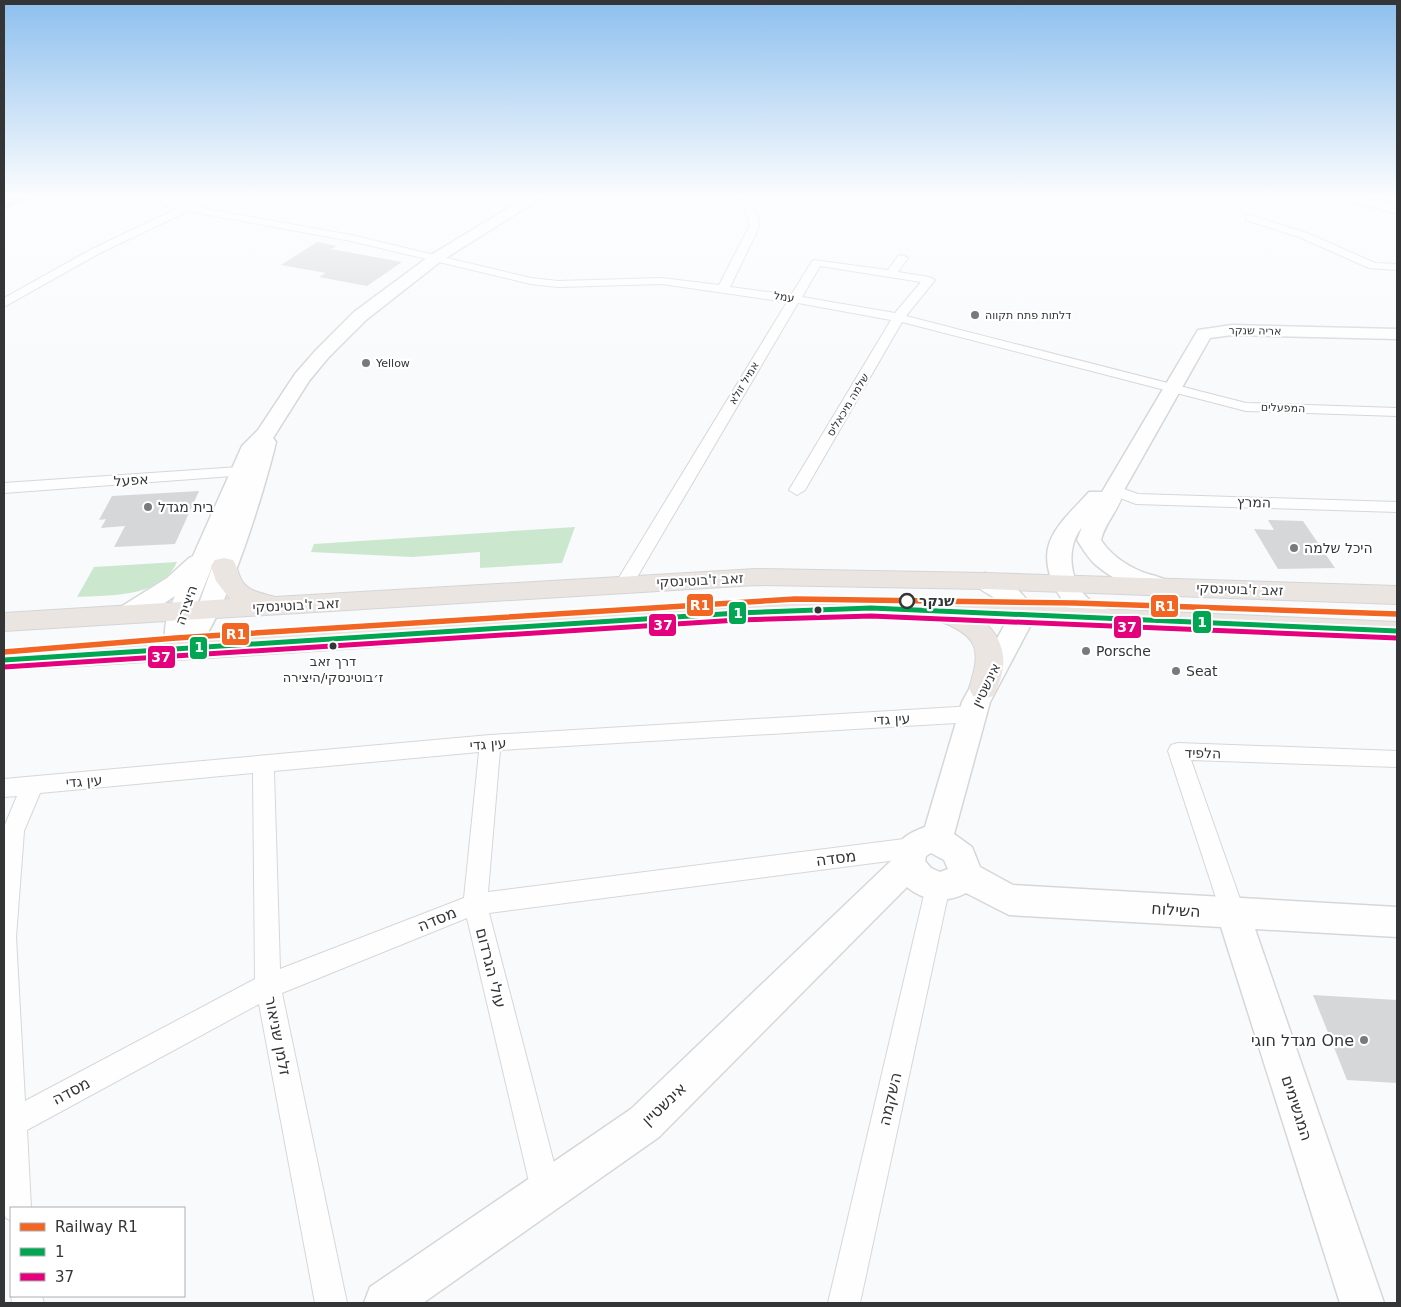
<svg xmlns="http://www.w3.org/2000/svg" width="1401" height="1307" viewBox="0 0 1401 1307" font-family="'DejaVu Sans','Noto Sans Hebrew',sans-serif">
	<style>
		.green { fill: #cbe8cf }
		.building { fill: #d6d7d9 }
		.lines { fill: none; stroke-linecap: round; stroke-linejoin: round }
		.street-casing { stroke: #d6d7d9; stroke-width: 2 }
		.secondary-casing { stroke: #d6d7d9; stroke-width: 3 }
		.primary-casing { stroke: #d4d5d6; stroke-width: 2 }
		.highway-casing { stroke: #d4d5d6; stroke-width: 2 }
		.street { fill: #fefeff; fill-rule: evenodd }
		.secondary { fill: #fefeff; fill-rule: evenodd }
		.primary { fill: #ebe5e2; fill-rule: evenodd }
		.highway { fill: #ded3d0; fill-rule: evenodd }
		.bus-1-casing { stroke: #fff; stroke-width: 9 }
		.bus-2-casing { stroke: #fff; stroke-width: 9 }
		.bus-1 { stroke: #00a651; stroke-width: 5 }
		.bus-2 { stroke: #e5007d; stroke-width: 5 }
		.rail-1-casing { stroke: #fff; stroke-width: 9 }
		.rail-1 { stroke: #f26522; stroke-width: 5.5 }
		.poi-dot { fill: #797a7c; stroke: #fff; stroke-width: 2 }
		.stop-dot { fill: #fff; stroke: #343537; stroke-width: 2.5 }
		.bus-dot { fill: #343537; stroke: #fff; stroke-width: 2 }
		.labels { text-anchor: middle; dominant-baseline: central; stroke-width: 4.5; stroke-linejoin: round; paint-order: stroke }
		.far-street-label { font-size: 11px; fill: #343537; stroke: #fff }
		.far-poi-label { font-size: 11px; fill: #343537; stroke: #fff; text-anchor: start }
		.bus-label { font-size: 13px; fill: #343537; stroke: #fff }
		.street-label { font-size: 14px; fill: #343537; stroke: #fff }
		.poi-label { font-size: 14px; fill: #343537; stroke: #fff; text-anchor: start }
		.stop-label { font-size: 14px; font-weight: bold; fill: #343537; stroke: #fff; text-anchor: start }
		.near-street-label { font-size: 16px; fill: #343537; stroke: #fff }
		.near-poi-label { font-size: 16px; fill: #343537; stroke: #fff; text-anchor: end }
		.line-badge { stroke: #fff; stroke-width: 2 }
		.badge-label { font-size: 14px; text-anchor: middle; font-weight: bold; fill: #fff }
	</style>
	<rect width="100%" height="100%" fill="#f8fafc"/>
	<path class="green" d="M575,527L562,563L480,568V552L412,557L311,552L314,544Z
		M177,562C161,598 111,595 77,597L94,567Z"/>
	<path class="building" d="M317,242L337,246L331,249L402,262L367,286L319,277L326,273L281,265Z
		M199,491L175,544L114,547L125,526L101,528L106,519L99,520L112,496Z
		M1268,520L1303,521L1335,568L1278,569L1254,529L1274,530Z
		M1313,995L1397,1000V1083L1347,1080Z"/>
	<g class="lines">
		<defs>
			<path id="street" d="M172,195H184L173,203L351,235L531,278L558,281L662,278L719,285L749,227L748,217L738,195H748L758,217L759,227L730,287L791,295L813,260L888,270L898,256L902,255L908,258L898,272L929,277L935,280L906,316L1246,403L1397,408V416L1246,411L902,322L805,490L797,495L789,490L891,320L798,303L633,584L630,588H618L615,584L787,302L662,284L558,287L531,284L351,241L188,211L100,253L4,307V298L92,249L176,209L159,204ZM820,266L921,282L895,313L802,297Z
				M1024,195H1049C1042,200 1017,205 1010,199Z
				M1250,215L1307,233L1375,263L1397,264V270L1369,268L1299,237L1246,220V216Z
				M254,466L259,468L262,471L259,474L4,493V483Z
				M1113,485L1138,494L1397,502V512L1136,504L1107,493L1105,490L1107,487Z
				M973,706L980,709L983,714L980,719L973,722L500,750L488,892L912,838L920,841L923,848L920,855L912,858L489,913L561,1190L556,1200L546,1205L536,1200L531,1190L467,918L282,993L347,1303H315L259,1004L27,1130L31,1208H11V1221L6,1218L4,1214V827L17,796L4,797V779L490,735ZM479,752L464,898L280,969L274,771ZM253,773L255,979L25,1101L16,937L24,831L40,793Z
				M1178,743L1397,751V767L1191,760L1245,913L1241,921L1233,924L1225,921L1221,913L1168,751L1171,745Z
				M936,884L944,888L948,895L860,1303H828L924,895L928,888Z
				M11,1294V1296H42L44,1303H12Z"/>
			<path id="secondary" d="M530,195H546L441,261L366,320L328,358L309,381L273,438L276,442C267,482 221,636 189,656C183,659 177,657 171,656C159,636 167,615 175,596C159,606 139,626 119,620L115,614L119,608L167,578L189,558L193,556L242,446L258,430L295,374L316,350L354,312L431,255ZM216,557L197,609L193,615L194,611Z
				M1333,195H1356L1397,205V213L1335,198Z
				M1232,325L1397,329V339L1232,335L1210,338L1124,490C1120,509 1105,522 1101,540C1110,554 1124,564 1140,571C1151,576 1168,577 1174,587L1171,593C1150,599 1112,579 1096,565C1088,558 1083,549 1077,540L1082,527C1065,548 1069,584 1091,601C1101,608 1115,609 1121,619L1117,625C1078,636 1041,583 1048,548C1053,526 1075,508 1089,492H1102L1198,330Z
				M985,573C1009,580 1025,592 1036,615L990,702L954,834L972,847L980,867L1013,885L1397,907V937L1255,929L1384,1303H1340L1221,927L1009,915L966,893C946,904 924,901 907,887L659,1137L423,1303H364L370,1287L631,1109L894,858C896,839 909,833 925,827L962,702L1010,615C1002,595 982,596 973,581L976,575ZM931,853L944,860L948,869L940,872L931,868L925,861L926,856Z"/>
			<path id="primary" d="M224,558L233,560C237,566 238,573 241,579C247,592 263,593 275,597L756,569L985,573L1397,586V604L985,589L756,585L4,631V613L230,599L216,581L211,566L215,560Z
				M871,599L1397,622V640L984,622C1008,643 1008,669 993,696L983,699L973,696L969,688C981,651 980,636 939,621C926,617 908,619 893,618C824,615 752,621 682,626C456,640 230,659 4,670V650L738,604Z"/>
			<path id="highway" d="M15,195H33L4,210V200Z"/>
		</defs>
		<use href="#street" class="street-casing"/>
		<use href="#secondary" class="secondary-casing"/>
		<use href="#primary" class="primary-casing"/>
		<use href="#highway" class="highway-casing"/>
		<use href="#street" class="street"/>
		<use href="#secondary" class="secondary"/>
		<use href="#primary" class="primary"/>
		<use href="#highway" class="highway"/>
		<defs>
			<path id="bus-1" d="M4,660L738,613L871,608L1397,631"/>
			<path id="bus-2" d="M4,667L738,620L871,616L1397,638"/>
		</defs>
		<use href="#bus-1" class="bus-1-casing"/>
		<use href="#bus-2" class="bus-2-casing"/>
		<use href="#bus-1" class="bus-1"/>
		<use href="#bus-2" class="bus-2"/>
		<defs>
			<path id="rail-1" d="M4,652L176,638L795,599L1075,603L1397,614"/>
		</defs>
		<use href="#rail-1" class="rail-1-casing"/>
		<use href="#rail-1" class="rail-1"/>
	</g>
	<linearGradient id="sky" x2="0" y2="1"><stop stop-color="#8dbfee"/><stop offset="0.52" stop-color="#fcfdfe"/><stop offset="1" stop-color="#fcfdfe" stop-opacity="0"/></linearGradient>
	<rect width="1401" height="378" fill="url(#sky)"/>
	<g class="poi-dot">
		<circle cx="975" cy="315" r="5"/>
		<circle cx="366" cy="363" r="5"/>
		<circle cx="148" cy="507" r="5"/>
		<circle cx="1294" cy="548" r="5"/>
		<circle cx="1086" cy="651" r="5"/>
		<circle cx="1176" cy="671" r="5"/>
		<circle cx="1364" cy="1040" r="5"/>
	</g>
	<circle class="stop-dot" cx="907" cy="601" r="7"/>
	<g class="bus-dot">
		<circle cx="818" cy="610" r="4.5"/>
		<circle cx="333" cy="646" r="4.5"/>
	</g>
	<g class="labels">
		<g class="far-street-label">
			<text transform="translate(784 297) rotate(8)">עמל</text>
			<text transform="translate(1255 331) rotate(1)">אריה שנקר</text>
			<text transform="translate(744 383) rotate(-59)">אמיל זולא</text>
			<text transform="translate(848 405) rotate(-59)">שלמה מיכאליס</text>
			<text transform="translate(1283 408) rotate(2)">המפעלים</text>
		</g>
		<g class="far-poi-label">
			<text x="985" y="315">דלתות פתח תקווה</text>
			<text x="376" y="363">Yellow</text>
		</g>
		<g class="bus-label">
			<text x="333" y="661">דרך זאב<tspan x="333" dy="16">ז׳בוטינסקי/היצירה</tspan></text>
		</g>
		<g class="street-label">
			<text transform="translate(131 480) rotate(-4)">אפעל</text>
			<text transform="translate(1254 502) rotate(2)">המרץ</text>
			<text transform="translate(700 580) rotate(-3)">זאב ז'בוטינסקי</text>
			<text transform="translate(1240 589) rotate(2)">זאב ז'בוטינסקי</text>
			<text transform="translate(186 605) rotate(-71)">היצירה</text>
			<text transform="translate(296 605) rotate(-3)">זאב ז'בוטינסקי</text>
			<text transform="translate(986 685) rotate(-64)">אינשטיין</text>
			<text transform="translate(892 719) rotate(-3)">עין גדי</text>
			<text transform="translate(488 744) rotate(-4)">עין גדי</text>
			<text transform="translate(1203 753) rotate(1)">הלפיד</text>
			<text transform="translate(84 781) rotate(-5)">עין גדי</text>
		</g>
		<g class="poi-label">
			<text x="158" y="507">בית מגדל</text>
			<text x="1304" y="548">היכל שלמה</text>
			<text x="1096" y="651">Porsche</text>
			<text x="1186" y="671">Seat</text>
		</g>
		<g class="stop-label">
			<text x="919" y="601">שנקר</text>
		</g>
		<g class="near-street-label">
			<text transform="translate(836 858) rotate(-7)">מסדה</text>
			<text transform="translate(1176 910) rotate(4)">השילוח</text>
			<text transform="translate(437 919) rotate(-22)">מסדה</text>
			<text transform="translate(491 968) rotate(76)">עולי הגרדום</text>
			<text transform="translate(278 1036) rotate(79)">זלמן שניאור</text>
			<text transform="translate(71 1091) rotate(-28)">מסדה</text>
			<text transform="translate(890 1099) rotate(-77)">השקמה</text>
			<text transform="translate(664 1104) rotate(-43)">אינשטיין</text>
			<text transform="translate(1297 1108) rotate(72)">המגשימים</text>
		</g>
		<g class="near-poi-label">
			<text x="1354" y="1040">מגדל חוגי One</text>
		</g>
	</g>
	<g class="line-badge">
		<rect x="686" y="593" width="28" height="24" rx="5" fill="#f26522"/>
		<rect x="1150" y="594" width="29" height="24" rx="5" fill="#f26522"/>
		<rect x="728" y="601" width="19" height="24" rx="5" fill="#00a651"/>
		<rect x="1192" y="610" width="20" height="24" rx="5" fill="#00a651"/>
		<rect x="648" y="613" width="29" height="24" rx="5" fill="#e5007d"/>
		<rect x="1113" y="615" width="29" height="24" rx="5" fill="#e5007d"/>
		<rect x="221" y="622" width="29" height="24" rx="5" fill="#f26522"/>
		<rect x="189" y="636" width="19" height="24" rx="5" fill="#00a651"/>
		<rect x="147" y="645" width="29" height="24" rx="5" fill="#e5007d"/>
	</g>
	<g class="badge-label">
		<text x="700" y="610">R1</text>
		<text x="1165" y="611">R1</text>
		<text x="738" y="618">1</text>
		<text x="1202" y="627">1</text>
		<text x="663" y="630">37</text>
		<text x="1127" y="632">37</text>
		<text x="236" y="639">R1</text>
		<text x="199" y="652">1</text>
		<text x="161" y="662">37</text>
	</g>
	<rect width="1401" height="1307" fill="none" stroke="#343537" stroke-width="10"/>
	<rect x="10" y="1207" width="175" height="90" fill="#ffffff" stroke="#aeaeaf"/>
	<rect x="20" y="1223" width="25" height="8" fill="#f26522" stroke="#aeaeaf"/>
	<text x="55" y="1232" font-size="15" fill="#343537">Railway R1</text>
	<rect x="20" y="1248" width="25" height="8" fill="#00a651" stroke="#aeaeaf"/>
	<text x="55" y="1257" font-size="15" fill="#343537">1</text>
	<rect x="20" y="1273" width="25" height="8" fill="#e5007d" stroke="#aeaeaf"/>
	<text x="55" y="1282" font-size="15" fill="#343537">37</text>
</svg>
